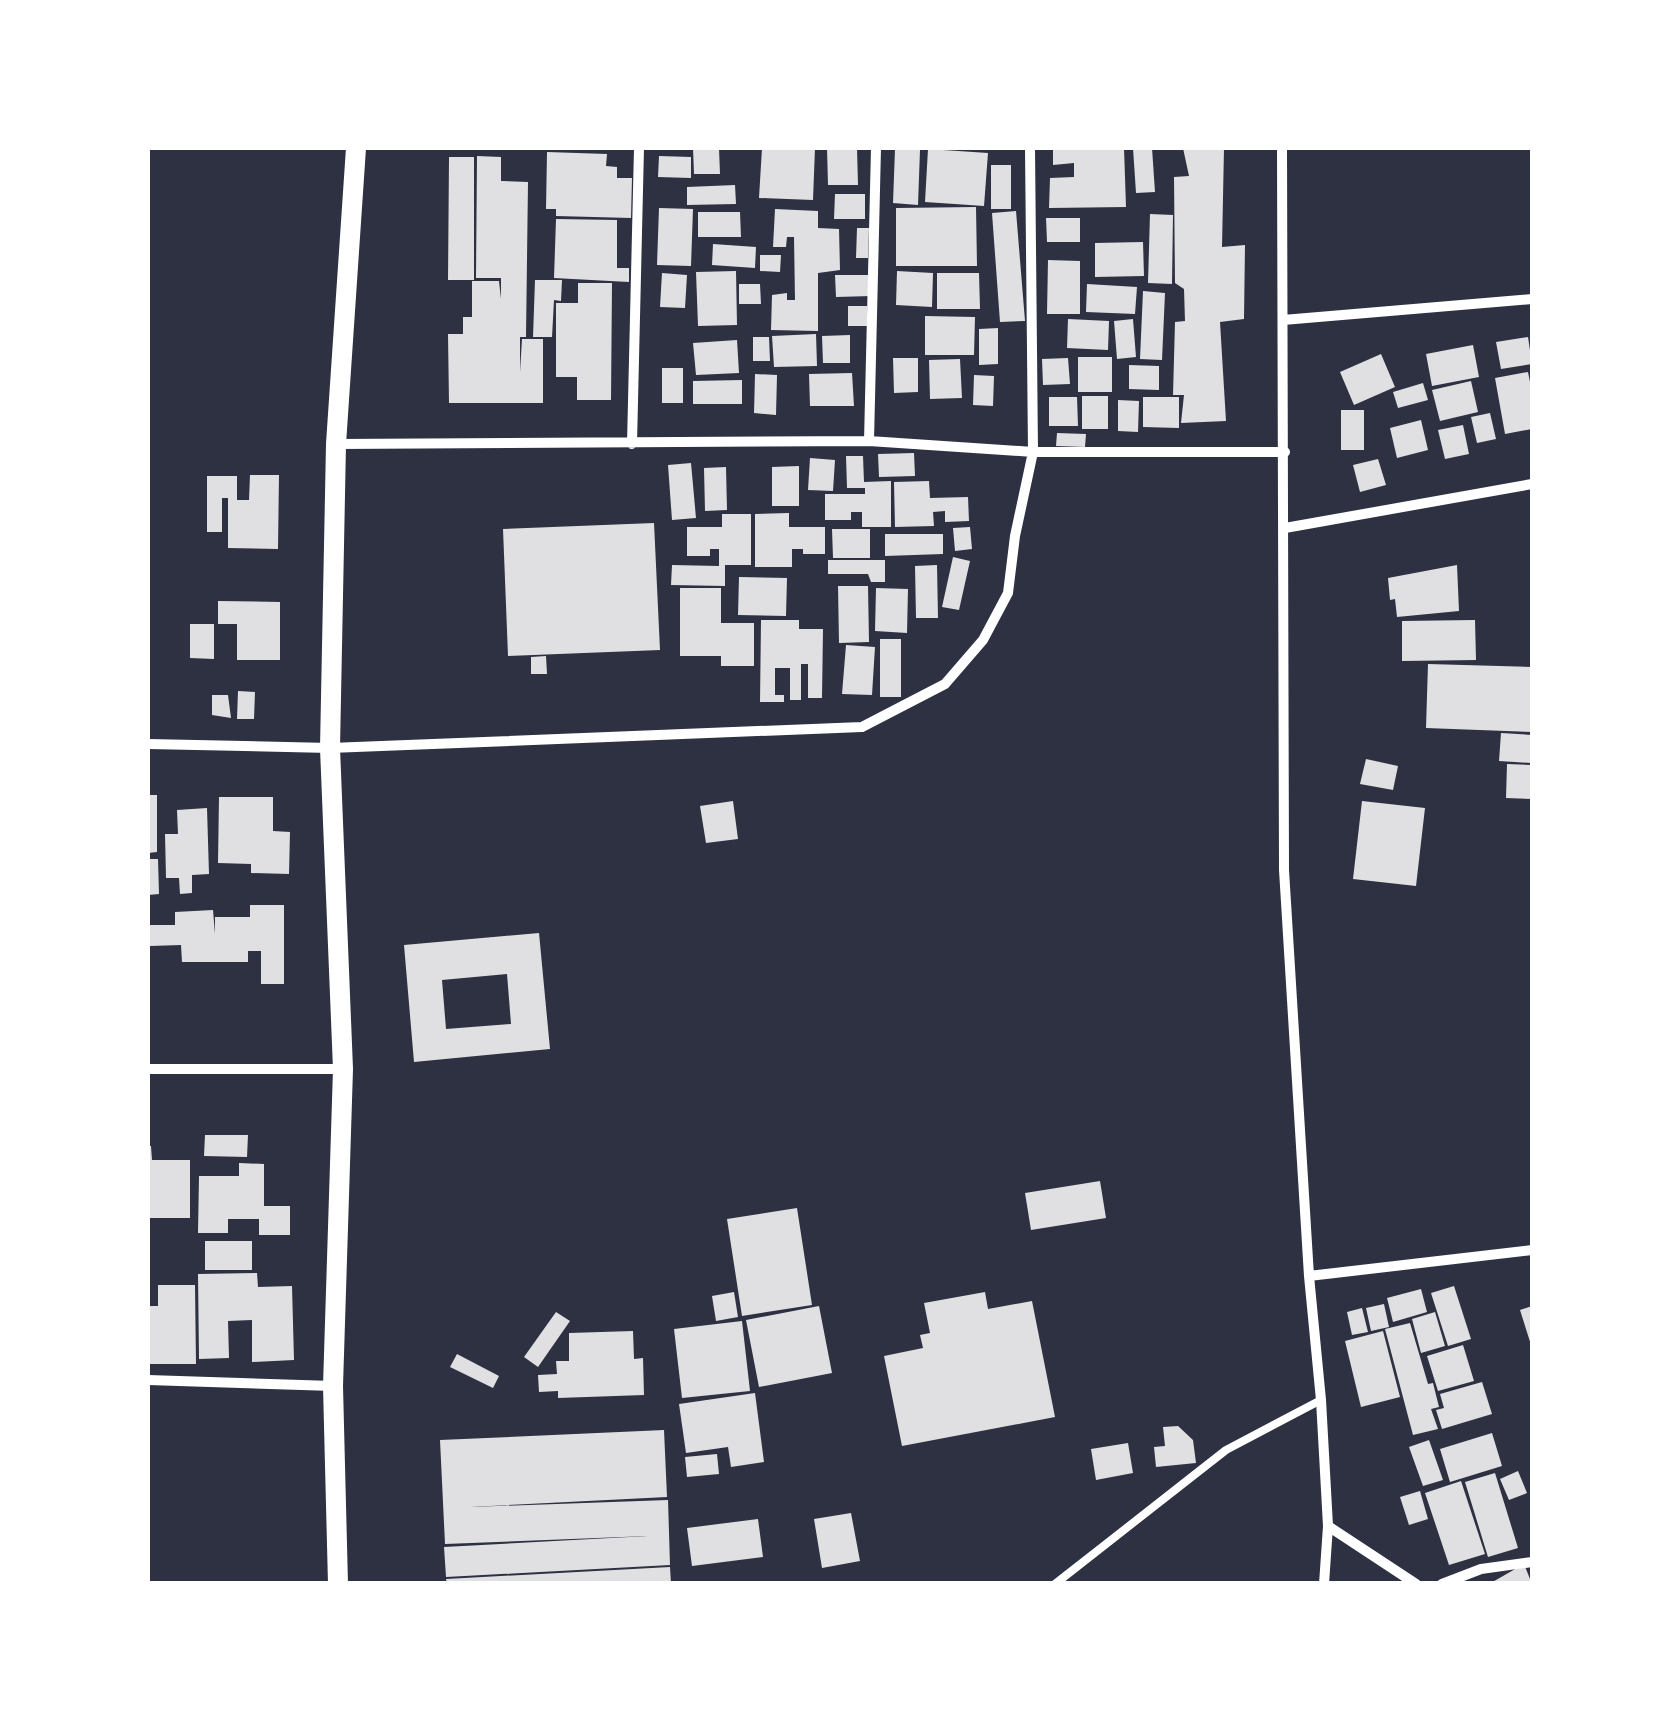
<svg xmlns="http://www.w3.org/2000/svg" width="1680" height="1731" viewBox="0 0 1680 1731" font-family="Jost,sans-serif">
	<style>
		.building { fill: #e0e0e3; fill-rule: evenodd }
		.lines { fill: none; stroke-linecap: round; stroke-linejoin: round }
		.service { stroke: #fff; stroke-width: 8 }
		.minor { stroke: #fff; stroke-width: 10 }
		.secondary { stroke: #fff; stroke-width: 20 }
	</style>
	<rect width="100%" height="100%" fill="#2d3142"/>
	<path class="building" d="M693,148H719L720,174H694Z
		M762,148H815L813,200L759,198Z
		M827,148H857L858,185H828Z
		M1053,148H1124L1126,207L1049,208L1050,178L1074,177V163L1053,165Z
		M1133,148H1152L1155,192L1136,193Z
		M1183,148H1224L1222,247L1245,245L1244,319L1220,322L1226,421L1181,423L1184,395H1173L1175,322L1185,321L1184,289L1175,283L1174,177L1189,176Z
		M895,149L920,150L918,205L893,203Z
		M928,149L988,153L984,206L925,202Z
		M547,152L607,154L606,166L617,167V178H632L631,218L556,216V209H546Z
		M477,156L501,157V181L528,182L526,337H520V372L522,339H543V403H449L448,334H463V317H472V281H499L501,299V278H476Z
		M659,156L691,157V178L658,177Z
		M449,157H474V280H448Z
		M991,165H1011V209H991Z
		M735,185L736,204L687,205V187Z
		M835,194H865V219H834Z
		M976,207L977,266H896V208Z
		M659,208L693,209L691,266L657,265Z
		M775,209L818,211V228L839,229L840,270L818,273V331L771,330L772,295L787,293V300H795L794,237H787L786,247H773Z
		M1016,211L1025,321L1000,322L992,213Z
		M698,212H740L741,237H698Z
		M1150,214L1173,215L1172,284L1148,283Z
		M1046,218H1080V242H1047Z
		M556,219L617,220V268H629V282L554,278Z
		M857,228H869L868,258H856Z
		M1143,242L1144,276L1095,277V243Z
		M713,244L756,247L755,268L712,265Z
		M760,255H781L780,272L760,271Z
		M1048,260L1080,261V314H1047Z
		M736,271L737,325L698,326L696,272Z
		M897,271L933,273L932,307L896,305Z
		M662,273L687,275L685,308L660,307Z
		M937,273H979L980,309H937Z
		M835,275H871L872,296L836,297Z
		M535,280H562L561,301L554,300L552,337H533Z
		M578,283H612L611,400H577V377H556V303H578Z
		M739,284H760L761,304H739Z
		M1087,284L1137,287L1135,314L1086,312Z
		M1143,291L1165,293L1162,360L1140,359Z
		M848,306H867V326H848Z
		M925,316L975,317L974,355H925Z
		M1068,319L1109,321L1108,350L1067,348Z
		M1133,319L1136,357L1117,359L1114,321Z
		M998,328V364L979,365V329Z
		M816,334L817,366L774,367L772,336Z
		M850,335V363H823L822,336Z
		M753,337H769L770,361H753Z
		M1528,337L1532,364L1501,369L1496,342Z
		M737,340L739,373L696,375L693,343Z
		M1473,345L1479,377L1432,386L1426,354Z
		M1381,354L1395,387L1354,405L1340,372Z
		M1078,357H1112V392H1078Z
		M893,358H918V392L894,393Z
		M1068,358L1070,384L1043,385L1042,359Z
		M960,359L962,398L930,399L929,360Z
		M1129,365L1159,366V390L1129,389Z
		M662,368H683V403H662Z
		M1528,372L1532,392V429L1505,434L1495,378Z
		M852,373L854,406H810L809,374Z
		M755,374L777,375L776,415L754,413Z
		M974,375L994,376L993,406L973,405Z
		M742,380V404H693V381Z
		M1471,381L1478,412L1440,421L1432,390Z
		M1423,383L1428,400L1398,408L1393,392Z
		M1082,396H1108V429H1082Z
		M1049,397H1077L1078,426H1049Z
		M1143,397H1179V428L1143,427Z
		M1118,400L1139,401L1138,432L1118,431Z
		M1341,410H1364V450H1341Z
		M1490,413L1496,439L1477,443L1471,417Z
		M1421,420L1428,450L1397,458L1390,428Z
		M1463,425L1469,454L1445,459L1438,430Z
		M1057,433L1086,434L1085,447L1056,446Z
		M914,453L915,476L879,477L878,454Z
		M846,456H863L864,482L891,481V527H862V512H851V520H825V494H865V488H847Z
		M810,458L835,460L833,491L808,490Z
		M1378,459L1386,485L1360,492L1353,465Z
		M691,463L696,518L672,520L668,465Z
		M799,466V506H772V467Z
		M726,467L727,510L705,511L704,468Z
		M250,475H279L278,549L228,548V498H222V532H207V476H237V500H249Z
		M929,481L930,498L968,497L969,521L945,522V511L933,512L934,526L895,527L894,482Z
		M789,513V527H825V554H803V549H792V567H755V514Z
		M722,514H751V565H725V586L671,585L672,565L719,566V549H710V556H687V527H722Z
		M654,523L660,650L508,656L503,529Z
		M970,527L972,549L955,551L953,528Z
		M832,529H870V558H833Z
		M885,534H943V554L885,556Z
		M953,557L970,561L959,610L942,607Z
		M828,560H885V582H871L868,574H828Z
		M937,565L938,618H916L915,566Z
		M1457,565L1459,611L1397,617L1395,599L1390,600L1388,578Z
		M739,577L787,578L786,616L738,615Z
		M838,586H868L869,642L839,643Z
		M680,588H721V623H754V666H721V656H680Z
		M876,588L908,589L907,633L875,631Z
		M218,601L280,602V660H237V624H218Z
		M761,620H799V629H823L822,698H808V664H801V700H790V668H775V695H784V702H760Z
		M1475,620L1476,660L1402,661V621Z
		M190,624H214V659L190,658Z
		M880,639H901V697H880Z
		M846,645L875,647L872,695L842,694Z
		M546,656L547,674H531V657Z
		M1428,664L1532,667V732L1426,728Z
		M238,691L255,692L254,719H237Z
		M212,695H228L231,718L212,715Z
		M1501,733L1532,735V763L1499,761Z
		M1366,759L1398,766L1393,790L1360,784Z
		M1507,764L1532,765V799L1506,798Z
		M148,795H157V852L148,853Z
		M219,797H273V831L290,832L289,874L251,873V864L218,863Z
		M733,801L738,839L706,843L700,806Z
		M1362,801L1425,808L1416,886L1353,879Z
		M207,808L209,874L192,875V893L180,894L179,878H166L165,834H178L177,810Z
		M148,859H158L159,894L148,895Z
		M250,905H284V984H261V951H248V962H182L181,945L150,946V925H175V912L213,910L215,934V917H250Z
		M539,933L550,1049L414,1062L404,945ZM507,974L511,1024L446,1029L442,980Z
		M205,1135H248L247,1157L204,1156Z
		M148,1146H151L152,1160H190V1218H148Z
		M239,1163L264,1164V1206H290V1235H259V1219H228V1233H198L199,1176H239Z
		M1100,1181L1106,1218L1031,1230L1025,1193Z
		M797,1208L812,1305L742,1316L727,1219Z
		M205,1241H252V1270H205Z
		M257,1273L258,1287L292,1286L294,1360L252,1362V1320L228,1321L229,1358L199,1359L198,1274Z
		M158,1285H195L196,1364H148V1306H158Z
		M1454,1286L1471,1339L1448,1346L1431,1293Z
		M1421,1289L1427,1312L1393,1322L1387,1298Z
		M734,1292L738,1317L716,1321L712,1296Z
		M985,1292L988,1309L1032,1301L1055,1417L902,1446L884,1356L923,1348L920,1335L930,1333L924,1303Z
		M1384,1304L1389,1327L1371,1331L1366,1308Z
		M819,1306L832,1373L759,1387L746,1320Z
		M1532,1306V1348L1520,1310Z
		M1362,1308L1368,1332L1352,1335L1347,1312Z
		M556,1312L570,1321L538,1367L524,1357Z
		M1435,1312L1445,1346L1421,1353L1412,1319Z
		M742,1321L750,1391L682,1398L674,1329Z
		M1410,1323L1428,1384L1433,1383L1439,1407L1431,1409L1438,1429L1413,1435L1385,1329Z
		M633,1331L634,1359L643,1358L644,1395L558,1398V1391L539,1392L538,1375L557,1374L556,1361H569V1333Z
		M1383,1331L1400,1397L1361,1407L1345,1341Z
		M1463,1345L1474,1381L1438,1391L1427,1356Z
		M457,1354L499,1376L493,1388L450,1367Z
		M1482,1382L1492,1414L1442,1429L1436,1410L1444,1408L1440,1394Z
		M755,1393L764,1462L731,1467L728,1447L686,1453L679,1404Z
		M1178,1426L1193,1440L1196,1463L1156,1467L1154,1447L1165,1446L1163,1427Z
		M664,1430L667,1497L471,1507L668,1500L670,1565L446,1577L444,1547L648,1536L445,1544L440,1440Z
		M1492,1433L1502,1466L1450,1482L1440,1449Z
		M1429,1440L1443,1480L1423,1486L1409,1447Z
		M1128,1443L1133,1473L1096,1480L1091,1449Z
		M717,1454L719,1474L687,1477L685,1457Z
		M1518,1471L1527,1493L1509,1500L1500,1479Z
		M1495,1473L1518,1548L1488,1557L1465,1482Z
		M1461,1481L1485,1554L1449,1565L1425,1493Z
		M1420,1491L1428,1519L1409,1525L1400,1497Z
		M851,1513L860,1561L822,1568L814,1519Z
		M758,1519L763,1557L692,1566L687,1528Z
		M1524,1564L1532,1584H1489Z
		M670,1567L671,1584H447L446,1579Z"/>
	<g class="lines">
		<path class="service" d="M1055,1584L1226,1450L1321,1400"/>
		<path class="minor" d="M1282,148L1284,870L1309,1276L1321,1400L1328,1526L1324,1584
			M1283,320L1532,299
			M869,441L876,148
			M336,444L869,441L1033,452H1285
			M632,444L639,148
			M1285,528L1532,484
			M148,744L330,748L862,727L945,684L983,640L1008,593L1015,536L1033,452L1030,148
			M148,1069H343
			M1309,1276L1532,1250
			M148,1380L333,1386
			M1328,1526L1416,1584
			M1442,1584L1481,1569L1532,1562"/>
		<path class="secondary" d="M338,1584L333,1386L343,1069L330,748L336,444L356,148"/>
	</g>
	<rect width="1680" height="1731" fill="none" stroke="#ffffff" stroke-width="300"/>
</svg>
